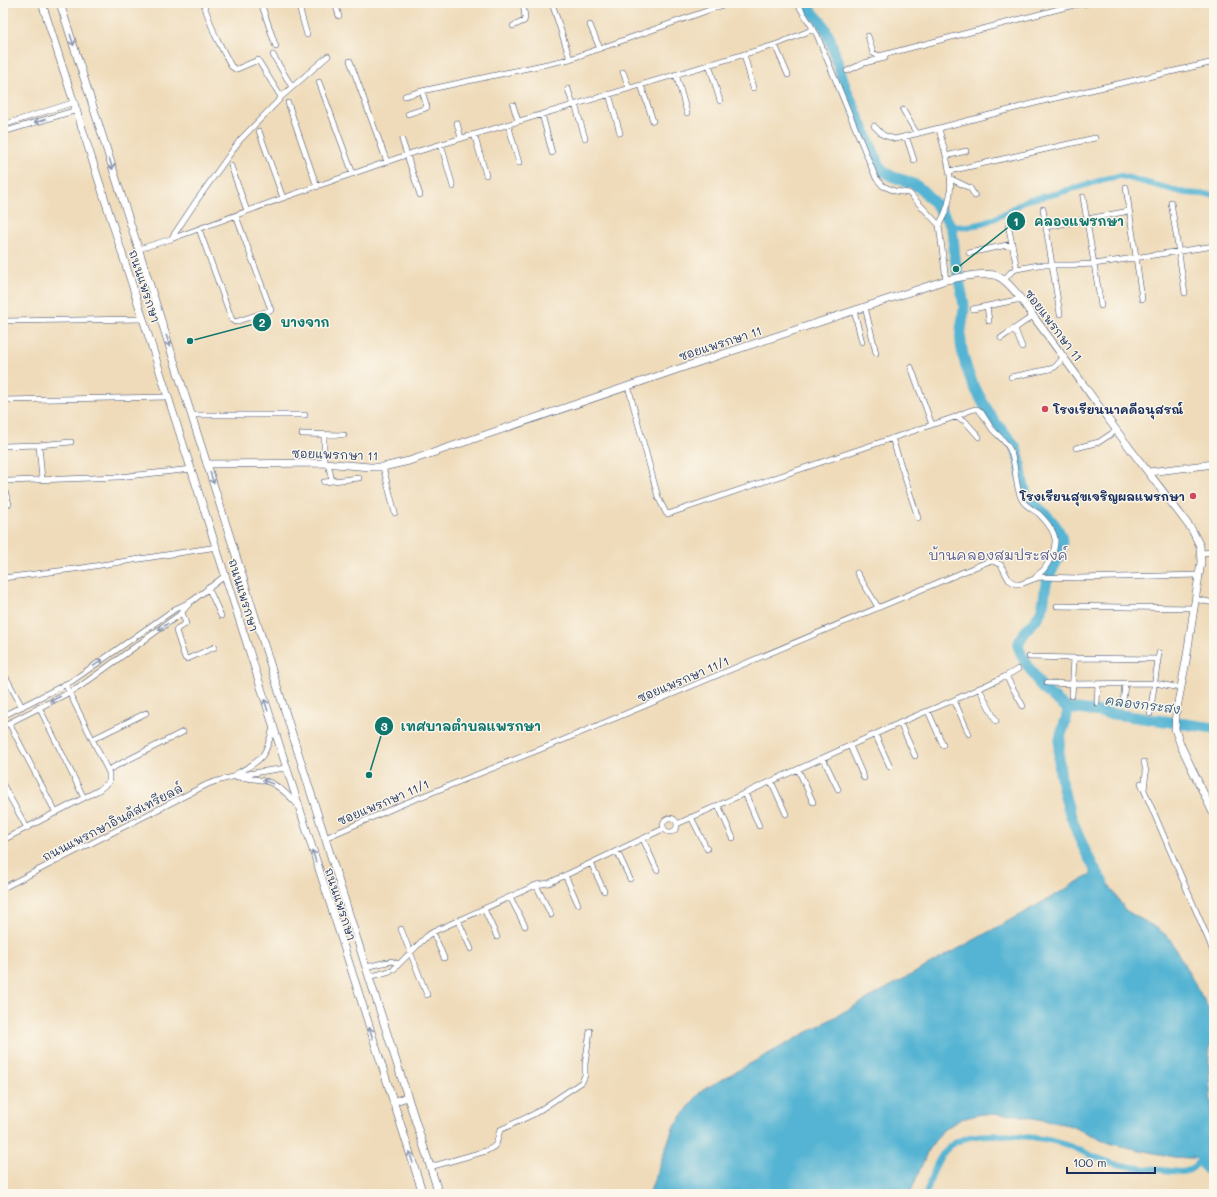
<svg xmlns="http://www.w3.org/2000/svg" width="1217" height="1197" viewBox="0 0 1217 1197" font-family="Mali,'Playpen Sans Thai',sans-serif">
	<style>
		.water { fill: #55b4d3; stroke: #387298 }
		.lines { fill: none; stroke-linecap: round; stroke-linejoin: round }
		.canal { stroke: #55b4d3; stroke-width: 6 }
		.river { stroke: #55b4d3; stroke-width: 11 }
		.minor-casing { stroke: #3b496c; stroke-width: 6 }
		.tertiary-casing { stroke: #3b496c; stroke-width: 8 }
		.secondary-casing { stroke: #3b496c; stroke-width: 8 }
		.minor { stroke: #fff; stroke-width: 5 }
		.tertiary { stroke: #fff; stroke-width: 7 }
		.secondary { stroke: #fff; stroke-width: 7 }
		.oneway { stroke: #8d97ae }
		.poi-dot { fill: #d1495b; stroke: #fbf7ec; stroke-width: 1.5 }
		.labels { text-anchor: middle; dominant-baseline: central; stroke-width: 3; stroke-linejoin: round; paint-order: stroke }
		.street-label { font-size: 12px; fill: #1b2f5e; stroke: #fbf7ec }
		.poi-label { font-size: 12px; font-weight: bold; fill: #1b2f5e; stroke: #fbf7ec; text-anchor: start }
		.water-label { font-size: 13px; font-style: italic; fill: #2c5781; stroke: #fbf7ec }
		.quarter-label { font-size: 14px; fill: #54588d; stroke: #fbf7ec }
		.leader { fill: none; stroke: #0f766e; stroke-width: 1.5 }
		.callout-dot { fill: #0f766e; stroke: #fbf7ec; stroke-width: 1.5 }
		.mark-label { font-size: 12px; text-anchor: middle; font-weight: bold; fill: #fff }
		.callout-label { font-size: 13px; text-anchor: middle; font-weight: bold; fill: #0f766e; stroke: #fbf7ec; stroke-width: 3; stroke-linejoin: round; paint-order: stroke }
	</style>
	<rect width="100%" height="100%" fill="#fbf7ec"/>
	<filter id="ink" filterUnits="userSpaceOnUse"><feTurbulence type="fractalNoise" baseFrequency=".025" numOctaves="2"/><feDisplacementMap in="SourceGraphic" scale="8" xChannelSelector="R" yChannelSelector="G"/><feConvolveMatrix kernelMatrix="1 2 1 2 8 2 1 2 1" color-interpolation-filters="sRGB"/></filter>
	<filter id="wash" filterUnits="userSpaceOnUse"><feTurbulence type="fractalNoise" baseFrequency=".012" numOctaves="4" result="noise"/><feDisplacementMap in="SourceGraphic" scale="16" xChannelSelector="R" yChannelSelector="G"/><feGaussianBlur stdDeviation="0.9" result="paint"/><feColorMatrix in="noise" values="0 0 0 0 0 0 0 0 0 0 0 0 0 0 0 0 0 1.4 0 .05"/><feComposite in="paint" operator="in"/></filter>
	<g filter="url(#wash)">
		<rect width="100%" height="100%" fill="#efdbba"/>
		<path class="water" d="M1099,869L1125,910L1160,930L1170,939L1214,1018C1214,1032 1209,1046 1209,1060C1208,1091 1215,1122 1214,1152L1206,1159L1174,1157L1112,1144L1068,1125L1018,1115L982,1114L961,1119L943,1130L928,1150L910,1194H649L673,1128L701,1091L1059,893Z"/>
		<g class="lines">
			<path class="canal" d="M951,226L967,227L984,223L1000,216L1027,200L1055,194L1109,178L1121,176L1185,193L1214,195
				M926,1194C931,1179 935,1162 946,1150C952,1143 961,1139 970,1137C992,1132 1045,1137 1067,1145C1081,1150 1094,1158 1109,1162C1132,1169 1157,1169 1182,1172C1191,1171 1195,1167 1200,1159"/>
			<path class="river" d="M804,3L822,23L829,36L846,89L880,167C892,181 903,177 917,186C927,193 945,215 950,225C954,232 954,250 955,258C957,274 962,290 964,306C964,314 962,322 961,330C959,346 965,365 971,380C978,394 986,409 995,422C1002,432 1013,439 1017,451C1022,463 1021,488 1028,498C1031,503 1037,506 1041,510C1050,518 1062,530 1062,542C1063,555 1050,571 1046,584C1044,593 1045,602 1041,611C1035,624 1021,632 1018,646L1023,658L1042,688L1068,709C1067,720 1062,729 1060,739C1053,783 1080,848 1104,884
				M1068,709H1078L1214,728
				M1200,1144C1199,1157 1202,1168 1214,1174"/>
		</g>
	</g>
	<g filter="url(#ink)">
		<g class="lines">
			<defs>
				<path id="minor" d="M261,3L276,47
					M298,3L307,35
					M335,3L339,16
					M552,3L570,59
					M797,3L817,35L876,178L883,186L895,191L909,193L939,225L946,280
					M590,25L600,49
					M513,26L524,21L525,18L523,3
					M868,36L873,53L879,56L1074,5L1089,3
					M775,45L788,75
					M744,54L753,88
					M273,55L292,87
					M350,61L387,162
					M709,64L720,101
					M847,71L864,63L885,58
					M623,72L629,88
					M676,74L687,113
					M319,82L353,174
					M641,85L653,121
					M568,89L573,105
					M609,94L620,133
					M405,96L422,91
					M281,97L328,56
					M288,103L317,187
					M575,104L585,138
					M513,105L518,121
					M903,110L917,134
					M408,114L426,108L427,107L422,91L570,59L729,3
					M542,114L552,153
					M457,123L461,138
					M508,124L519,163
					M3,125L75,102
					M874,126L883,135L895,139L943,127
					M259,131L283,198
					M3,132L77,110
					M474,134L486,175
					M906,136L914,160
					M402,140L420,195
					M441,144L453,187
					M946,156L966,151
					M231,166L247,211
					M950,171L1095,138
					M951,179L970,188L975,196
					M1126,187L1142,299
					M1083,197L1101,306
					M1171,202L1185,293
					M1043,209L1060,314
					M1008,224L1017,269
					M939,225C959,192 949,167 940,133V129L943,127L1047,100L1214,62
					M1046,227L1129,211
					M199,229L232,320L235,322L271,310L236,216
					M171,239L197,200L240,140L280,99L281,97L258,60L237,69H235L231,66L215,35L203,3
					M139,249L171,239L283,198L412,153L775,45L814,29
					M969,253L1012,244
					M1004,280L1012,271L1017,269L1038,265H1073L1094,264L1214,246
					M987,306L989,321
					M865,307L876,353
					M973,309L1021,299
					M854,311L862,342
					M3,321L144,319
					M1015,329L1022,347
					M1001,338L1033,316
					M911,367L932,425
					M1011,377L1050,369L1055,367L1064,357
					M628,386L658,497L666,513L668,514L955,417L965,421L979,437
					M3,400L169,397
					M191,415H305
					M955,417C983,404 976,406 992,429C998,436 1006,441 1010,450C1017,465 1014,485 1022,500C1026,507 1033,509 1039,514C1045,520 1054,531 1055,539C1056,548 1050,561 1045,568C1042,573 1037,573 1035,579
					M302,434L344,435
					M324,435V463
					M892,438L918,518
					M39,445L71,442
					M3,446L39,445L42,479
					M1076,448L1099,442L1117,430
					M328,463L332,481
					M383,467L395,513
					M8,481L119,477L192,469
					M324,482L359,478
					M3,485L9,504
					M1201,553L1214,552
					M857,573L878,607
					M3,578L82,568L217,547
					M208,587L221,616
					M1195,599L1214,603
					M1057,606L1194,608
					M182,612L186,624L178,628L176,631L185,658L187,659L215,647
					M1029,657L1074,658L1158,659
					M3,672L22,707
					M1006,676L1023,706
					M1047,683L1073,684L1155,683L1180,688
					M979,688L996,721
					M1072,696L1074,658
					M954,700L969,734
					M1123,702L1125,684
					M1097,703L1098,684
					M39,707L84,798
					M928,711L943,745
					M1150,714L1159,653
					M3,716L72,681L175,609L192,601L226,575
					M9,723L56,813
					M900,723L915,756
					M3,726L78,688L179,615L190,603
					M875,734L890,767
					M93,739L146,713
					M850,746L864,778
					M823,758L838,789
					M1144,762L1146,772L1144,790
					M798,769L813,802
					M108,770L183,732
					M236,774C263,759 266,757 273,727
					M237,777C268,780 274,780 296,803
					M771,781L786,814
					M1141,783L1209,941L1214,955
					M3,785L27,828
					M745,793L759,826
					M718,805L733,838
					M691,817L707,849
					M663 825a7 7 0 1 1 14 0a7 7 0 1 1-14 0Z
					M677,824L913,717L954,700L1006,676L1018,669
					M325,838L403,804L556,743L987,562L993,561L1001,565L1009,580L1016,584H1021L1039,577L1079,578L1199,575
					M643,839L657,870
					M3,840L99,790L109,782V773L65,684
					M617,851L630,879
					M591,863L604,891
					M565,875L578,904
					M536,885L551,915
					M3,888L208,784C234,775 259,772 286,768
					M510,897L525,926
					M484,909L497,937
					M458,920L471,949
					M401,929L427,995
					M433,932L444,958
					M391,961L399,964
					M366,967L387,962
					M394,969L427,936L433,932L536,885L549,883L663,829
					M369,977L390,971
					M430,1167L486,1151C501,1144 495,1143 500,1130L534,1114L582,1082L585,1075V1064L590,1031"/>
				<path id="tertiary" d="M207,464L324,463L370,467H383L409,461L696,363L946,280C958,278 987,271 997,276C1011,282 1024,304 1033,316C1058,349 1082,383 1106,416C1134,455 1164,492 1192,530L1200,546L1201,562L1186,661L1176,713L1175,729L1181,746L1214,815
					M1149,472L1214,464"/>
				<path id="secondary" d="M42,3C172,399 293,798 423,1194
					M60,3L207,464L369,977L439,1194
					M393,1102L407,1097"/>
			</defs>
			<use href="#minor" class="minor-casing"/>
			<use href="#tertiary" class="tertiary-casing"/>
			<use href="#secondary" class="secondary-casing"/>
			<use href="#minor" class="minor"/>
			<use href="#tertiary" class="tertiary"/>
			<use href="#secondary" class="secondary"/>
		</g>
		<defs><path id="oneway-shaft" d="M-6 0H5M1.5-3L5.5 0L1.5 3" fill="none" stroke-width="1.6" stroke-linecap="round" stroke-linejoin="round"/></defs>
		<g class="oneway">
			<use href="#oneway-shaft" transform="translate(72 40) rotate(72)"/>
			<use href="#oneway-shaft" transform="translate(40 121) rotate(163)"/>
			<use href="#oneway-shaft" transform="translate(111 164) rotate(73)"/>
			<use href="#oneway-shaft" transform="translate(168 341) rotate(73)"/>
			<use href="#oneway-shaft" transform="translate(212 478) rotate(72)"/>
			<use href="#oneway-shaft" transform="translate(163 627) rotate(144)"/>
			<use href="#oneway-shaft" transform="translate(98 663) rotate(-35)"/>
			<use href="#oneway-shaft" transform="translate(55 699) rotate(153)"/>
			<use href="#oneway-shaft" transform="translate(266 705) rotate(-107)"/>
			<use href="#oneway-shaft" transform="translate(268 782) rotate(-159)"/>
			<use href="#oneway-shaft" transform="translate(314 856) rotate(-108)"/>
			<use href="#oneway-shaft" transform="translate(371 1033) rotate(-108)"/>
			<use href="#oneway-shaft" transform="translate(411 1157) rotate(-108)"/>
		</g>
	</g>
	<g class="poi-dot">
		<circle cx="1045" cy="409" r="4"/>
		<circle cx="1193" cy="496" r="4"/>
	</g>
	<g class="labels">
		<g class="street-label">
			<text transform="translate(145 286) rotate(72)">ถนนแพรกษา</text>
			<text transform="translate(1054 325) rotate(53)">ซอยแพรกษา 11</text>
			<text transform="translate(720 343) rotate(-18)">ซอยแพรกษา 11</text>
			<text transform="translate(335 454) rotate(2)">ซอยแพรกษา 11</text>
			<text transform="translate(244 595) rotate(73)">ถนนแพรกษา</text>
			<text transform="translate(683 679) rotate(-23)">ซอยแพรกษา 11/1</text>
			<text transform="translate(383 802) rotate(-23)">ซอยแพรกษา 11/1</text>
			<text transform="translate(112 822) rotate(-27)">ถนนแพรกษาอินดัสเทรียลล์</text>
			<text transform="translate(341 904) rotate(72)">ถนนแพรกษา</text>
		</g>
		<g class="poi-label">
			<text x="1053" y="409">โรงเรียนนาคดีอนุสรณ์</text>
			<text x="1185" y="496" text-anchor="end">โรงเรียนสุขเจริญผลแพรกษา</text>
		</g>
		<g class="water-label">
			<text transform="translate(1143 704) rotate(7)">คลองกระสง</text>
		</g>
		<g class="quarter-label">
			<text x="998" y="554">บ้านคลองสมประสงค์</text>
		</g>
	</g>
	<path class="leader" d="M956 269L1016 221M190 341L262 322M369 775L384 726"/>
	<g class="callout-dot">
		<circle cx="956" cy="269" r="4"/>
		<circle cx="190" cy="341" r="4"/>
		<circle cx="369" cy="775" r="4"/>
		<circle cx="1016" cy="221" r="10"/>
		<circle cx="262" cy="322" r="10"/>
		<circle cx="384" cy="726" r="10"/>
	</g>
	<g class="mark-label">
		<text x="1016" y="226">1</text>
		<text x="262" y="327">2</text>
		<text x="384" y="731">3</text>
	</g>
	<g class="callout-label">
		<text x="1079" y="226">คลองแพรกษา</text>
		<text x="305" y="327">บางจาก</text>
		<text x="471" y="731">เทศบาลตำบลแพรกษา</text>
	</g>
	<rect width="1217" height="1197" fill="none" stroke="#fbf7ec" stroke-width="16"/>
	<path d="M1067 1167v6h88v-6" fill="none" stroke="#1b2f5e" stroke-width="2"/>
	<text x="1073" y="1167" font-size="12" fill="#1b2f5e" stroke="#fbf7ec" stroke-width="3" paint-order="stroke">100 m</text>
</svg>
